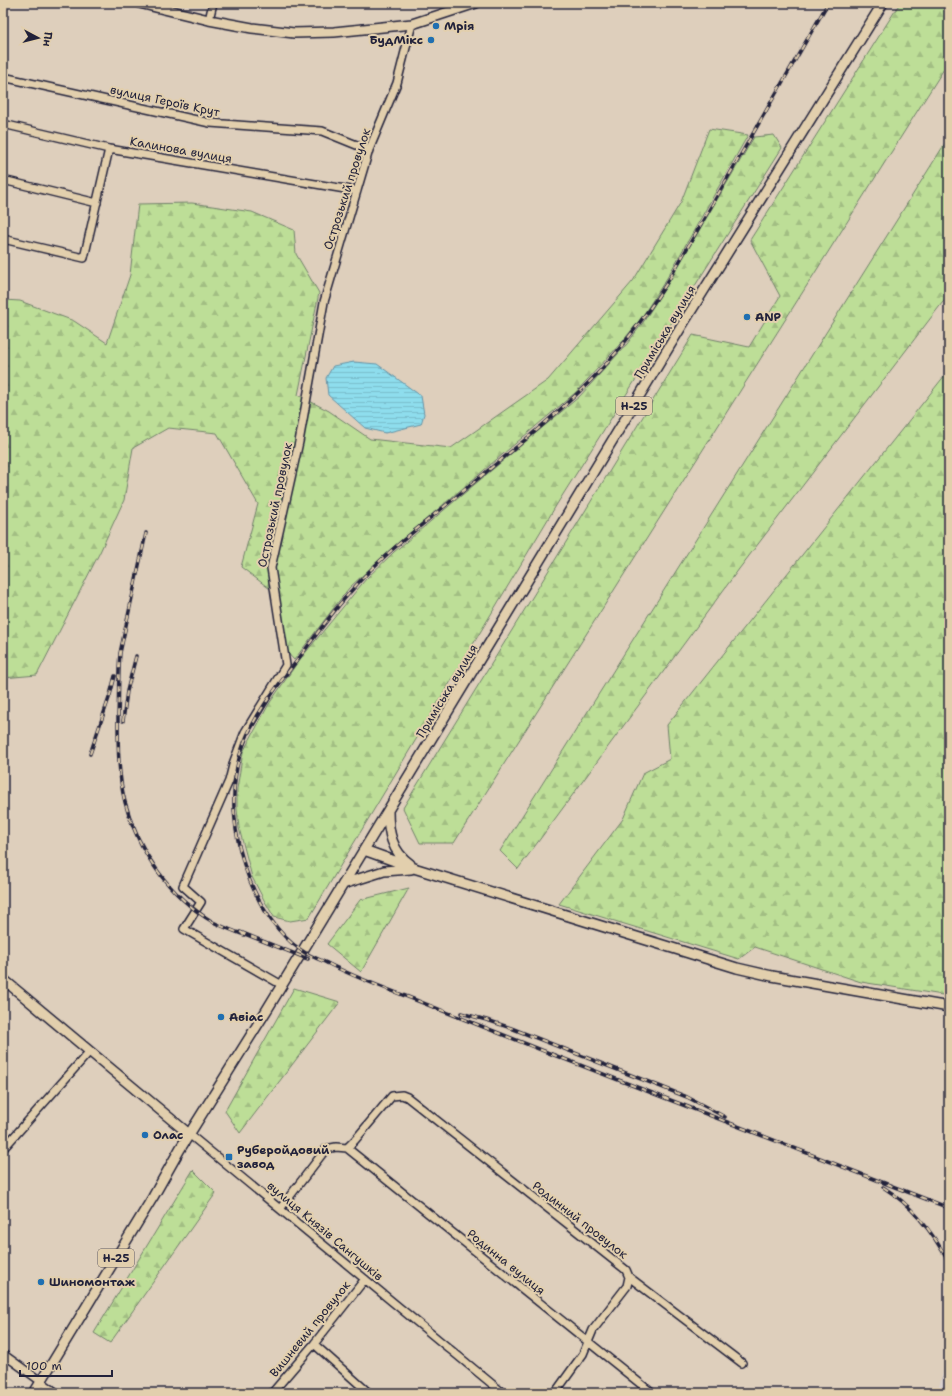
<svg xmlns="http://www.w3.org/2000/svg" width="952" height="1396" viewBox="0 0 952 1396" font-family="'Shantell Sans',sans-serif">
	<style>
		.industrial { fill: url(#industrial-furrows) }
		.forest { fill: url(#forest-firs); stroke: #708069 }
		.water { fill: url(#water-rules); stroke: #6392a6 }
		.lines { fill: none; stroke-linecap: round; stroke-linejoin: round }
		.minor-casing { stroke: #22223b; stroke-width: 10 }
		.major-casing { stroke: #22223b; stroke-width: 12 }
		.minor { stroke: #e2cfad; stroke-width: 7 }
		.major { stroke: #e2cfad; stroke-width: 9 }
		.rail-casing { stroke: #22223b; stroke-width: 3.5 }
		.rail { stroke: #e2cfad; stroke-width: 2; stroke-dasharray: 6; stroke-linecap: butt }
		.poi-dot { fill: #1f6fb2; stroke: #e2cfad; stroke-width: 1.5 }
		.labels { text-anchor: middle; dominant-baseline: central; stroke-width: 4; stroke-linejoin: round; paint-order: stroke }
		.shield { fill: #e2cfad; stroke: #5c565d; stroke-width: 1 }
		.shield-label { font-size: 11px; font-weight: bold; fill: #22223b }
		.poi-label { font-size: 12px; font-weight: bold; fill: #22223b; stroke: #e2cfad; text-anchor: start }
		.street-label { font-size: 12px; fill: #22223b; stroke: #e2cfad }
	</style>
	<defs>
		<pattern id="industrial-furrows" width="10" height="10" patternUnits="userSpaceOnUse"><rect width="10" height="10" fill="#d9d0ce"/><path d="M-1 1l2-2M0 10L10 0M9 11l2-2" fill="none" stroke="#bab2b2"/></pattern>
		<pattern id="forest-firs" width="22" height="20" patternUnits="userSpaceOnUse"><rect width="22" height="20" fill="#bdde97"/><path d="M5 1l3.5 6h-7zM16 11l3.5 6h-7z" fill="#a2be83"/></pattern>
		<pattern id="water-rules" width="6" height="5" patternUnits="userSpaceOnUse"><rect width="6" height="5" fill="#8edded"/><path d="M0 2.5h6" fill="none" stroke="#7abdcc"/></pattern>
	</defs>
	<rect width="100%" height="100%" fill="#decfbc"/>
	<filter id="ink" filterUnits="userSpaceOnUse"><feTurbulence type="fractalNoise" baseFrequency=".025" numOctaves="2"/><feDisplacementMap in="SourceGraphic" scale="8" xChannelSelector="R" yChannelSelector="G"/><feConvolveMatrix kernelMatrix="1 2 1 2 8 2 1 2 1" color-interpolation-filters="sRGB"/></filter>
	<g filter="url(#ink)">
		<path class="industrial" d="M949,1354V1393H937Z"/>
		<path class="forest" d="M900,3H949V61L454,843H420L403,808L693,335L749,347L780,296L750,240Z
			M709,129L748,135L667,278L640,320L622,342L575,393L391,549L349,588L294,660L285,650L278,595L241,567L258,504L217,433L168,428L133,448L124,500L100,552L37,675L3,678V300L20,301L74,321L107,343L130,275L138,204L192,203L252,212L294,230L296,254L319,293L298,395L329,411L370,439L451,448L548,380L633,281L681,202Z
			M774,135L782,148L557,504L309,918L290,921L274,917L264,900L252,877L239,828L237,809V789L243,752L269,704L297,663L366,579L394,552L580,396L627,344L644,321L671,278L754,137Z
			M949,137V294L739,569L518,869L500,851Z
			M949,370V996L861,982L755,947L739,959L559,904L623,819L643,773L670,759L667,725Z
			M409,888L361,972L327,944L360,900Z
			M294,988L340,1002L240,1133L225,1111Z
			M193,1170L216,1193L110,1343L94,1333Z"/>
		<path class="water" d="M354,362L377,364L421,396L424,414L421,424L385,433L365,428L328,395L326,378L333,366Z"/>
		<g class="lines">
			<defs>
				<path id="minor" d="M209,20L213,3
					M3,77L210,123L322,131L369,150
					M3,124L109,149L357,191
					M3,180L97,203
					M3,239L84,258L109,149
					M282,985L184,929L201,902L183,886L229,781L234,761L245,732L286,665L271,568L299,442L324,302L369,150L397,83L412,24
					M189,1134L503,1393
					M347,1148L652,1393
					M3,1149L90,1051
					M280,1209L326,1149L336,1147L347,1148L355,1140L392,1096L402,1095L407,1097L626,1270L629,1277L742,1363
					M314,1344L369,1393
					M3,1354L57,1393
					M272,1393L314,1344L365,1279
					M555,1393L583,1354L593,1330L627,1286L629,1277"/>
				<path id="major" d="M139,3L209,20L252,28L294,33L334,32L412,24L476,3
					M388,811C388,832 392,852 410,864
					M364,850L417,869L737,968L772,976L949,1007
					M343,884L384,871L411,869
					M3,979L189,1134
					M34,1393L153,1197L180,1149L268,1008L686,319L883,3"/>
			</defs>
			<use href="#minor" class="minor-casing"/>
			<use href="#major" class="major-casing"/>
			<use href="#minor" class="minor"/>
			<use href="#major" class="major"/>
			<defs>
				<path id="rail" d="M828,3L670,278C649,311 626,343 599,372C554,419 501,459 451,501C417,529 381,556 352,590C333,611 316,635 299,658C279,684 256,712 244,743C227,786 233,839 250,881C260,906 278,935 301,950C309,956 319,959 329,964C355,977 381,987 408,997C457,1016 505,1036 554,1055C686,1106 817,1157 949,1208
					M146,533L120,653C118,674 119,696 118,717C118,745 118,775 125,802C138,851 169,896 213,922C223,927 234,931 244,935
					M123,721L127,691L136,656
					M90,754L110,695L115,676
					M240,932L308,959
					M461,1013L490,1021L511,1028L664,1088L687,1097L725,1117
					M883,1187C913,1206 933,1232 949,1263"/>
			</defs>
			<use href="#rail" class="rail-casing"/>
			<use href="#rail" class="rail"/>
		</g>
	</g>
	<g class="poi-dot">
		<circle cx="436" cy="26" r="4"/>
		<circle cx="431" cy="40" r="4"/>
		<circle cx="747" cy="317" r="4"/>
		<circle cx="221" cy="1017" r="4"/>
		<circle cx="145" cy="1135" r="4"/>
		<rect x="225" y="1153" width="8" height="8" rx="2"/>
		<circle cx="41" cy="1282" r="4"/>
	</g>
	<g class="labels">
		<g class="shield">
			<rect x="616" y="397" width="36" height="18" rx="3"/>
			<rect x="98" y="1249" width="36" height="18" rx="3"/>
		</g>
		<g class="shield-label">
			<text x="634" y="406">Н-25</text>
			<text x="116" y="1258">Н-25</text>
		</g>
		<g class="poi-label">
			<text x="444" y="26">Мрія</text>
			<text x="423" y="40" text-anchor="end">БудМікс</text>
			<text x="755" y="317">ANP</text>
			<text x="229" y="1017">Авіас</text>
			<text x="153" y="1135">Олас</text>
			<text x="237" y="1150">Руберойдовий<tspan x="237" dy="14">завод</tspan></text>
			<text x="49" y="1282">Шиномонтаж</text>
		</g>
		<g class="street-label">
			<text transform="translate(165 101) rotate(12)">вулиця Героїв Крут</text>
			<text transform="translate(181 150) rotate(10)">Калинова вулиця</text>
			<text transform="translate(347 189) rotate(-72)">Острозький провулок</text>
			<text transform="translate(665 332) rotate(-59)">Приміська вулиця</text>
			<text transform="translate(275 505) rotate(-78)">Острозький провулок</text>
			<text transform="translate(447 691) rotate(-59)">Приміська вулиця</text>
			<text transform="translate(580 1220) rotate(38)">Родинний провулок</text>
			<text transform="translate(325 1231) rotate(40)">вулиця Князів Сангушків</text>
			<text transform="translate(506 1262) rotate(39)">Родинна вулиця</text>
			<text transform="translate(310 1329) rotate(-51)">Вишневий провулок</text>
		</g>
	</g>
	<rect width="952" height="1396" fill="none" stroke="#e2cfad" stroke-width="16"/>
	<rect x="8" y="8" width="936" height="1380" fill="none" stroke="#22223b" stroke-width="1.5" filter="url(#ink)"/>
	<g transform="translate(38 38) rotate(97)" stroke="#e2cfad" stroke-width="3" paint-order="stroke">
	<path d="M0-3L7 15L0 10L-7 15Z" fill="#22223b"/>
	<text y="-6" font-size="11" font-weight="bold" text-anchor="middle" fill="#22223b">Пн</text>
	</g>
	<path d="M20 1370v6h92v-6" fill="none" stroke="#22223b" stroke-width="2"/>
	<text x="26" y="1370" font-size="12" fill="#22223b" stroke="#e2cfad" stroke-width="3" paint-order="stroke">100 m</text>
</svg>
